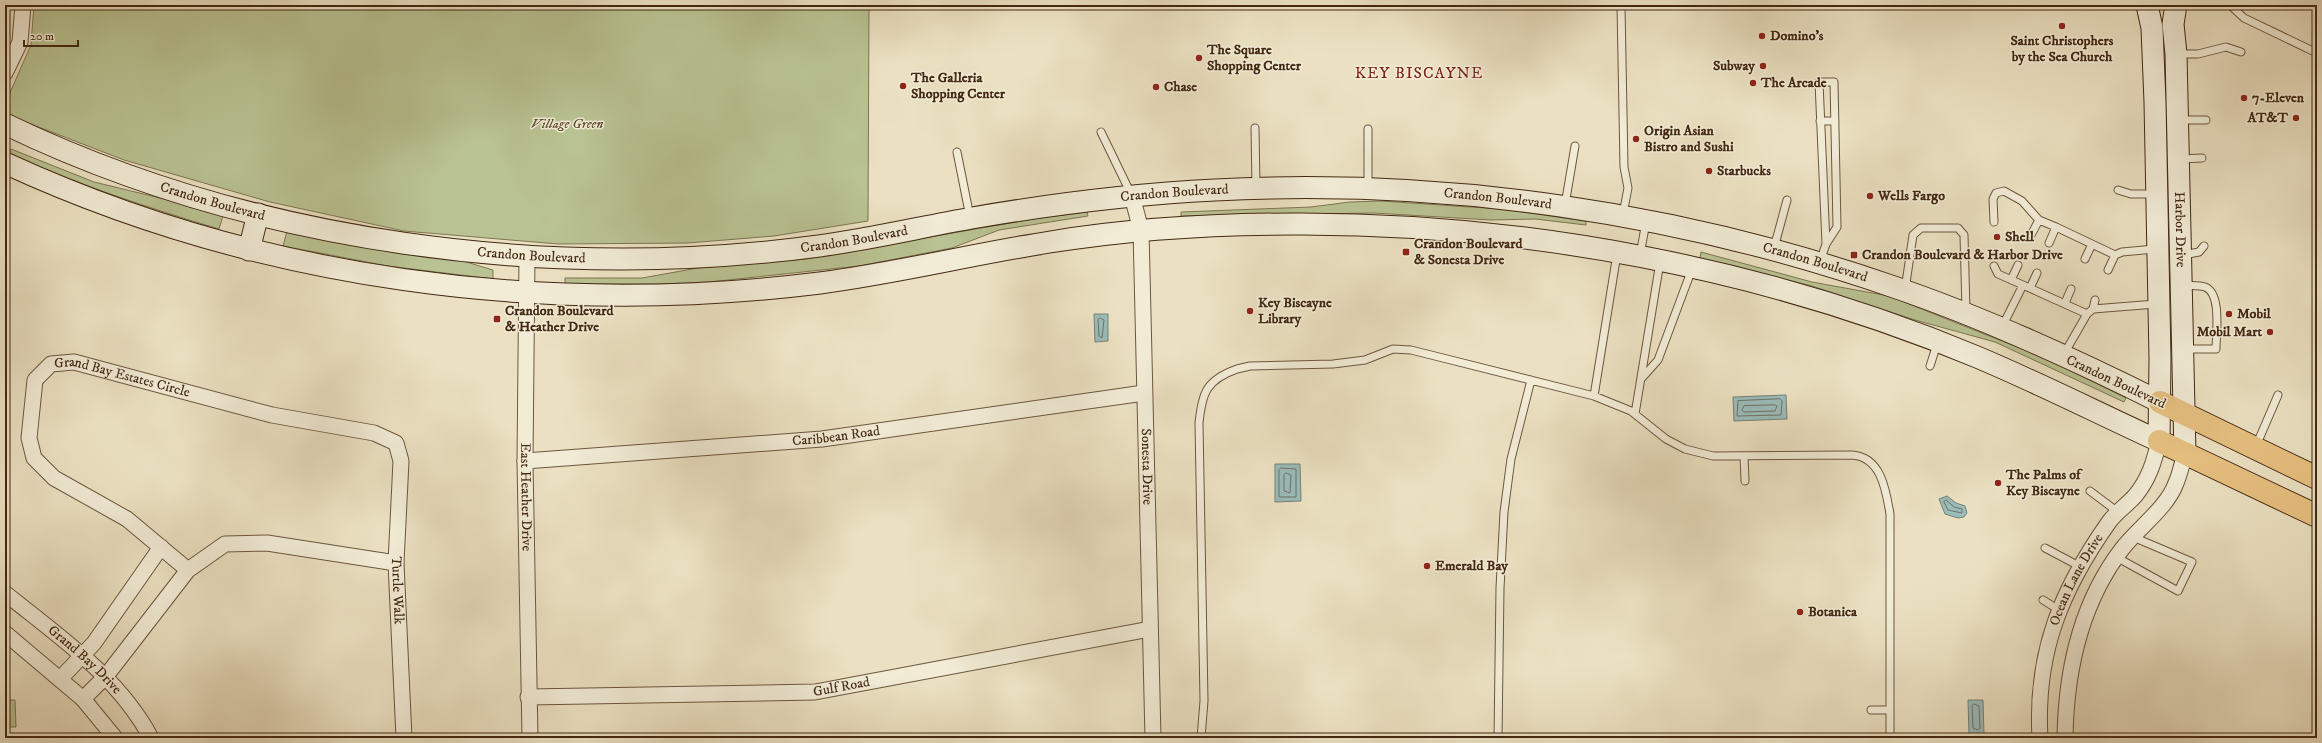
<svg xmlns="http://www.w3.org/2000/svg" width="2322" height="743" viewBox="0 0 2322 743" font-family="'IM FELL DW Pica',serif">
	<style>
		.green { fill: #b9c292; stroke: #7e7552 }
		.water { fill: #9abcba; stroke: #778177 }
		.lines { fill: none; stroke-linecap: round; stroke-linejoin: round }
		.shore { stroke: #6e7266; stroke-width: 1 }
		.lane-casing { stroke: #6d563e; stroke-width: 9 }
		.street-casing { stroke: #6d563e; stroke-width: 17 }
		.secondary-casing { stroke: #432812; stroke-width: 23 }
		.primary-casing { stroke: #432812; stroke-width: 24 }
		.lane { stroke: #f2ecd7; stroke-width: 7 }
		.street { stroke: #f2ecd7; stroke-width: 15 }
		.secondary { stroke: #f2ecd7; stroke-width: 21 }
		.primary { stroke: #e6c081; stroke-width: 22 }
		.poi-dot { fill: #8f2418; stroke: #f2ecd7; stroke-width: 1.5 }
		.labels { text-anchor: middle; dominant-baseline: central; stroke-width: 3; stroke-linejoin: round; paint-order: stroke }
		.poi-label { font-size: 14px; font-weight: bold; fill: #432812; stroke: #f2ecd7; text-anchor: start }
		.park-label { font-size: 14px; font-style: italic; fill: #604e32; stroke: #f2ecd7 }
		.street-label { font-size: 14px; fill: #432812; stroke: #f2ecd7 }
		.quarter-label { font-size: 16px; letter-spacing: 1px; fill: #7a1f14; stroke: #f2ecd7 }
	</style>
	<rect width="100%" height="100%" fill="#ebe1c2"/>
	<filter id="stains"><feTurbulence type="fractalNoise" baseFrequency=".005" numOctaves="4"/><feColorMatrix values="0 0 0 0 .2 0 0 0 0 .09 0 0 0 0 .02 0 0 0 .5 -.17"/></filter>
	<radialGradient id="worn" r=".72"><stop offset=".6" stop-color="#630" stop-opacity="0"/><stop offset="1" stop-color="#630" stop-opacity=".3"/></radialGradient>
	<path class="green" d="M34,5H869L868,221L774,236L688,243L558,244L404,231L270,202L124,160L5,114V104L31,45Z
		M11,149L94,182L185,204L223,216L219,229C148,208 77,184 9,154Z
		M1381,201L1501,209L1586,221V225L1535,219L1491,220L1374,213L1181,216V212L1311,207L1350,202Z
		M1087,212L1088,216L999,230L952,248L859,266L709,282L660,284H565V278H642L698,268L806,259L1032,219Z
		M287,231L382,250L463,261L493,270V279L388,266L283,246Z
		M1701,252L1812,282L1889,296L2047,359L2126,398L2124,402L1995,342L1915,320L1812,286L1700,258Z
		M5,700H15L16,727H5Z
		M99,733L102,738H9L13,734Z"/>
	<path class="water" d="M1094,314H1108V341L1095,342Z
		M1786,395L1787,419L1734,421L1733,397Z
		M1275,464H1300L1301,501L1275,502Z
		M1947,496L1956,503L1965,506L1967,513L1964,517L1958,518L1945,514L1939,499Z
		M1968,700H1983L1984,734H1969Z"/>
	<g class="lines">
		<path class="shore" d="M1100,318L1104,320L1102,338L1099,336L1098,320Z
			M1780,399L1782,401L1781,415L1737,416L1738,401Z
			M1775,405L1777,406L1775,411L1744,412L1742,410L1744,406Z
			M1281,468L1296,469V497H1279V470Z
			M1286,473L1291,475L1290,493L1284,491V475Z
			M1946,500L1954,507L1962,509V513L1948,510L1944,502Z
			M1974,704L1979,706L1980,728L1978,730L1973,728L1972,706Z"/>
		<defs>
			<path id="lane" d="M1621,5L1624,167L1628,188L1623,214
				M2230,5L2244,18L2317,53
				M2178,54H2198L2226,47L2241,52
				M2179,120H2206
				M1820,121H1835
				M1255,128L1256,188
				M1101,132L1131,194
				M957,152L970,217
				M2181,159L2202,158
				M1368,187V129
				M2118,190L2131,194H2155
				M1565,205L1575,146
				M1994,222L1993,199L1996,193L2004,191L2022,201L2039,220L2056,227
				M2031,235L2039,220
				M2049,243L2056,227L2115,255L2122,252L2155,249
				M1774,248L1787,200
				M1640,255L1646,222
				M2183,255L2199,252L2204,246
				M2085,259L2092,244
				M1820,262L1826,244L1837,227L1834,82H1819L1826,244
				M1994,266L1998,274L2023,285
				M2108,270L2115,255
				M2011,280L2018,265
				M2183,285C2190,286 2198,285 2205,287C2222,293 2216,335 2216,349H2185
				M2030,288L2037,273
				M1905,290L1913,235L1921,228H1958L1964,235L1966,310
				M2065,303L2071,289
				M2093,309L2095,300
				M2002,327L2023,285L2087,314
				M2064,354L2087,314L2093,309L2156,304
				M1930,366L1937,344
				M1641,379L1658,360L1692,269
				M1594,396L1617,254
				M1635,414L1660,262
				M2256,446L2278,395
				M1744,456L1745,481
				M2090,491L2118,512
				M2045,548L2079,566
				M2116,557L2178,591L2192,562L2133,537
				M2043,600L2059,610
				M1871,710H1890
				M1201,738L1204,701L1199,423C1202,393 1206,380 1237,369L1250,366L1333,364L1365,360L1393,349L1411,350L1594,396L1631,411L1666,439L1685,449L1713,456L1851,455C1881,456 1886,490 1890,514V738
				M1498,738L1500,588L1504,512L1511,459L1531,380"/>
			<g id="street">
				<path d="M5,73L20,42L23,5"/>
				<path id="s1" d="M1132,196L1141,230L1153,738"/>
				<path id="s2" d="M527,257L525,461L530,738"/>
				<path id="s3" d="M525,461L822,439L1144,393"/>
				<path id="s4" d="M188,570L127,519L54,478L34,458L29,438L35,380L51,364L74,362L272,415L374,433L396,443L401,461L396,563L404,738"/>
				<path id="s5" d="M5,593C58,636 118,676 151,738"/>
				<path d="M5,633L83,699L115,738"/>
				<path d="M60,679L94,643L161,547"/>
				<path id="s6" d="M528,697L815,692L1150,629"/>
				<path d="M83,699L106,676L188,570L225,544L267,543L396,563"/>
				<path id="s7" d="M2040,738C2035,653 2061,590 2109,522C2116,512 2127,505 2135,496C2149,479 2154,462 2159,441"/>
				<path d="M2065,738C2066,670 2080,604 2122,549C2138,528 2167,508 2176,483C2180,474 2182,463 2185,454"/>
			</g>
			<g id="secondary">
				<path id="s8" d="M2176,5L2173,24L2176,54L2185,454"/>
				<path id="s9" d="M5,124C252,243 549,282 819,246C871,239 921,227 972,218C1053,204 1134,194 1215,190C1444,178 1678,212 1894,287C1985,318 2074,359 2160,402"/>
				<path d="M5,163C259,280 544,317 820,283C897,273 973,254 1050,242C1130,229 1212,224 1294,224C1525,223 1764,268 1977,357C2039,383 2098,413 2159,441L2160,359L2155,102L2152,28L2147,5"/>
				<path d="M249,250L258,214"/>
			</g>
			<path id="primary" d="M2160,402L2317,478
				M2159,441L2317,516"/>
		</defs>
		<use href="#lane" class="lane-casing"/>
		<use href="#street" class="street-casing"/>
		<use href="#secondary" class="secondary-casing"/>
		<use href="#primary" class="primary-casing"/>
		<use href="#lane" class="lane"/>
		<use href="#street" class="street"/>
		<use href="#secondary" class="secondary"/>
		<use href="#primary" class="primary"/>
	</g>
	<g class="poi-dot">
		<circle cx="2062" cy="26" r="4"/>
		<circle cx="1762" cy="36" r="4"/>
		<circle cx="1199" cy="58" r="4"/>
		<circle cx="1763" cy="66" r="4"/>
		<circle cx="1753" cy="83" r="4"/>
		<circle cx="903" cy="86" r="4"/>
		<circle cx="1156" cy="87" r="4"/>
		<circle cx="2244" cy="98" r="4"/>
		<circle cx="2296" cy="118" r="4"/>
		<circle cx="1636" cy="139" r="4"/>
		<circle cx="1709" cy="171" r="4"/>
		<circle cx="1870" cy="196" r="4"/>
		<circle cx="1997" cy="237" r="4"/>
		<rect x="1402" y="248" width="8" height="8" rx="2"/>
		<rect x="1850" y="251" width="8" height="8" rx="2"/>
		<circle cx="1250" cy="311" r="4"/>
		<circle cx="2229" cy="314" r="4"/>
		<rect x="493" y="315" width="8" height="8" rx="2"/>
		<circle cx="2270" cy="332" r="4"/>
		<circle cx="1998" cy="483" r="4"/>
		<circle cx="1427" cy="566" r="4"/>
		<circle cx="1800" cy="612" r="4"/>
	</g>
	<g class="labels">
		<g class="poi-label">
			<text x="1770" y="36">Domino's</text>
			<text x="2062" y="41" text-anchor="middle">Saint Christophers<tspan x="2062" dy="16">by the Sea Church</tspan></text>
			<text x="1207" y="50">The Square<tspan x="1207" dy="16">Shopping Center</tspan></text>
			<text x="1755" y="66" text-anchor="end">Subway</text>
			<text x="911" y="78">The Galleria<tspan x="911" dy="16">Shopping Center</tspan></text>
			<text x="1761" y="83">The Arcade</text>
			<text x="1164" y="87">Chase</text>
			<text x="2252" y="98">7-Eleven</text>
			<text x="2288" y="118" text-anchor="end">AT&amp;T</text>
			<text x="1644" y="131">Origin Asian<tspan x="1644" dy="16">Bistro and Sushi</tspan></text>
			<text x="1717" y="171">Starbucks</text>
			<text x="1878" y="196">Wells Fargo</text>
			<text x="2005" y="237">Shell</text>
			<text x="1414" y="244">Crandon Boulevard<tspan x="1414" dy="16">&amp; Sonesta Drive</tspan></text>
			<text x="1862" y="255">Crandon Boulevard &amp; Harbor Drive</text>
			<text x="1258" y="303">Key Biscayne<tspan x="1258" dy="16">Library</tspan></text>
			<text x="505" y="311">Crandon Boulevard<tspan x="505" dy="16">&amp; Heather Drive</tspan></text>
			<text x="2237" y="314">Mobil</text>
			<text x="2262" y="332" text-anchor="end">Mobil Mart</text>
			<text x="2006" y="475">The Palms of<tspan x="2006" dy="16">Key Biscayne</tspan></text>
			<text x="1435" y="566">Emerald Bay</text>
			<text x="1808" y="612">Botanica</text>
		</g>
		<g class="park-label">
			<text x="567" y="124">Village Green</text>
		</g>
		<g class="street-label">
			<text stroke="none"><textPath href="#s9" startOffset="1194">Crandon Boulevard</textPath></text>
			<text stroke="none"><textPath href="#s9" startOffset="222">Crandon Boulevard</textPath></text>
			<text stroke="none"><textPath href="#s9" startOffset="1518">Crandon Boulevard</textPath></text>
			<text stroke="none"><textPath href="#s8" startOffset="225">Harbor Drive</textPath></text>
			<text stroke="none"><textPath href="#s9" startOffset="870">Crandon Boulevard</textPath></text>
			<text stroke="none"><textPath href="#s9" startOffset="546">Crandon Boulevard</textPath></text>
			<text stroke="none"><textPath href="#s9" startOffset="1842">Crandon Boulevard</textPath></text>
			<text stroke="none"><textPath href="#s4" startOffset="366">Grand Bay Estates Circle</textPath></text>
			<text transform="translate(2116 382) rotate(25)">Crandon Boulevard</text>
			<text stroke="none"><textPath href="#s3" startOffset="312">Caribbean Road</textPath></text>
			<text stroke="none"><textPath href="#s1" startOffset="272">Sonesta Drive</textPath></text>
			<text stroke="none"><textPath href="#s2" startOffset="240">East Heather Drive</textPath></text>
			<text stroke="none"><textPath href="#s7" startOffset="165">Ocean Lane Drive</textPath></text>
			<text stroke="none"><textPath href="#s4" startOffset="797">Turtle Walk</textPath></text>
			<text stroke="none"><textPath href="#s5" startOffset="104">Grand Bay Drive</textPath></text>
			<text stroke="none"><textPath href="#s6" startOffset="314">Gulf Road</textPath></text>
		</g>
		<g class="quarter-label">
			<text x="1419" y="73">KEY BISCAYNE</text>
		</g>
	</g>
	<rect width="2322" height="743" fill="none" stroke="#ebe1c2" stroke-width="20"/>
	<rect x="6" y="6" width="2310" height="731" fill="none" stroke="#432812" stroke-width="2"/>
	<rect x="10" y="10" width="2302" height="723" fill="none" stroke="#432812"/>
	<path d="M24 40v6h54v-6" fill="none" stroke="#432812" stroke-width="2"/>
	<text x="30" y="40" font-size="12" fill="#432812" stroke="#f2ecd7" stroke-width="3" paint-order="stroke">20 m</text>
	<rect width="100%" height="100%" filter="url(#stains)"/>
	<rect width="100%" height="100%" fill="url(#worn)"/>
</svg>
